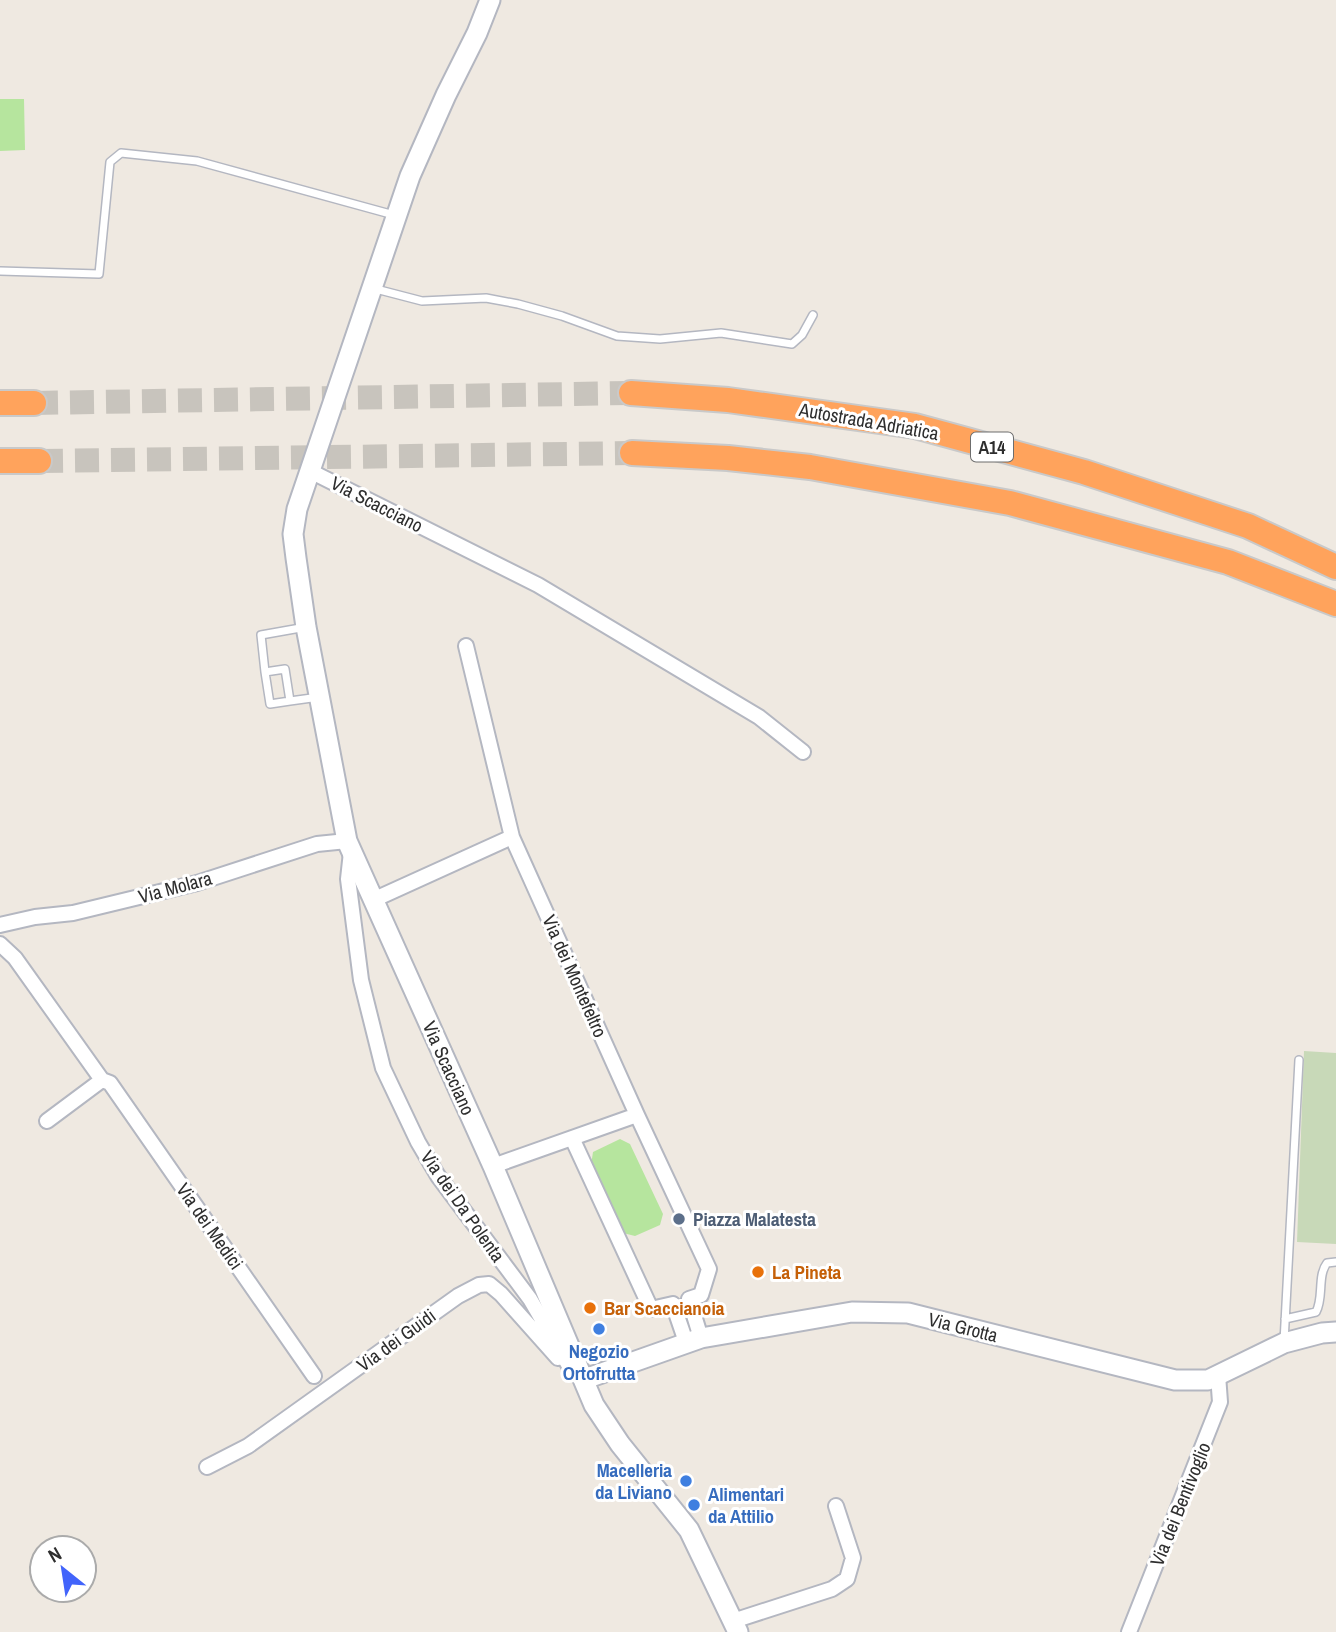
<svg xmlns="http://www.w3.org/2000/svg" width="1336" height="1632" viewBox="0 0 1336 1632" font-family="'Archivo Narrow',sans-serif">
	<style>
		.green { fill: #b6e59e }
		.cemetery { fill: #c8d9b8 }
		.lines { fill: none; stroke-linecap: round; stroke-linejoin: round }
		.highway-tunnel { stroke: #c8c4bd; stroke-width: 24; stroke-dasharray: 24 12; stroke-linecap: butt }
		.lane-casing { stroke: #b4b7c1; stroke-width: 10 }
		.street-casing { stroke: #b4b7c1; stroke-width: 18 }
		.secondary-casing { stroke: #b4b7c1; stroke-width: 23 }
		.highway-casing { stroke: #c9c9c9; stroke-width: 28 }
		.lane { stroke: #fff; stroke-width: 7 }
		.street { stroke: #fff; stroke-width: 14 }
		.secondary { stroke: #fff; stroke-width: 19 }
		.highway { stroke: #ffa35c; stroke-width: 24 }
		.service-dot { fill: #5c6f8a; stroke: #fff; stroke-width: 2.5 }
		.food-dot { fill: #e8710a; stroke: #fff; stroke-width: 2.5 }
		.shop-dot { fill: #3f7fe0; stroke: #fff; stroke-width: 2.5 }
		.labels { text-anchor: middle; dominant-baseline: central; stroke-width: 6; stroke-linejoin: round; paint-order: stroke }
		.shield { fill: #fff; stroke: #6d6d6d; stroke-width: 2 }
		.shield-label { font-size: 18px; font-weight: bold; fill: #2e2e2e }
		.street-label { font-size: 19px; fill: #2e2e2e; stroke: #fff }
		.service-label { font-size: 19px; font-weight: bold; fill: #4e5e75; stroke: #fff; text-anchor: start }
		.food-label { font-size: 19px; font-weight: bold; fill: #c56008; stroke: #fff; text-anchor: start }
		.shop-label { font-size: 19px; font-weight: bold; fill: #366cbe; stroke: #fff }
	</style>
	<rect width="100%" height="100%" fill="#efe9e1"/>
	<path class="green" d="M0,99H24L25,150L0,151Z
		M620,1139L630,1144L663,1214L660,1225L635,1236L623,1233L591,1165L593,1152Z"/>
	<path class="cemetery" d="M1304,1051L1336,1053V1244L1297,1242Z"/>
	<g class="lines">
		<path class="highway-tunnel" d="M34,403L631,393
			M39,461L632,453"/>
		<defs>
			<path id="lane" d="M0,271L99,274L110,162L121,153L197,161L394,215
				M372,288L422,301L486,298L518,304L562,316L617,336L660,339L721,333L792,344L802,335L813,315
				M265,672L261,635L306,627
				M290,701L270,704L265,672L285,669L290,701L319,697
				M1285,1319L1316,1312C1324,1298 1317,1276 1327,1263L1336,1262
				M1284,1342L1299,1060"/>
			<path id="street" d="M310,471L538,585L759,717L803,752
				M466,646L512,837L637,1115L709,1269L701,1295L689,1299L701,1338
				M351,852L348,879L361,980L383,1068L418,1142L438,1176L530,1299L572,1371
				M373,900L512,837
				M0,925L35,917L73,913L197,883L317,844L347,841
				M0,944L15,958L102,1080L110,1083L314,1376
				M47,1121L102,1080
				M572,1138L651,1309L673,1304L686,1342
				M493,1166L637,1115
				M207,1467L248,1446L458,1296L479,1285L489,1284L501,1294L558,1358
				M733,1621L832,1589L847,1579L853,1558L836,1506
				M1129,1632L1220,1402L1218,1375"/>
			<path id="secondary" d="M490,0L477,33L446,95L410,176L297,509L293,534L296,558L306,627L347,841L493,1166L594,1405L620,1444L689,1530L738,1632
				M585,1379L701,1338L852,1312L908,1313L1175,1380H1208L1284,1343L1322,1333L1336,1332"/>
			<path id="highway" d="M631,393L728,400L915,426L1084,472L1248,526L1336,567
				M0,403H34
				M632,453L728,458L810,467L1010,503L1228,562L1336,604
				M0,461H39"/>
		</defs>
		<use href="#lane" class="lane-casing"/>
		<use href="#street" class="street-casing"/>
		<use href="#secondary" class="secondary-casing"/>
		<use href="#highway" class="highway-casing"/>
		<use href="#lane" class="lane"/>
		<use href="#street" class="street"/>
		<use href="#secondary" class="secondary"/>
		<use href="#highway" class="highway"/>
	</g>
	<circle class="service-dot" cx="679" cy="1219" r="7"/>
	<g class="food-dot">
		<circle cx="758" cy="1272" r="7"/>
		<circle cx="590" cy="1308" r="7"/>
	</g>
	<g class="shop-dot">
		<circle cx="599" cy="1329" r="7"/>
		<circle cx="686" cy="1481" r="7"/>
		<circle cx="694" cy="1505" r="7"/>
	</g>
	<g class="labels">
		<rect class="shield" x="971" y="432.5" width="42" height="29" rx="5"/>
		<g class="shield-label">
			<text x="992" y="447">A14</text>
		</g>
		<g class="street-label">
			<text transform="translate(869 421) rotate(10)">Autostrada Adriatica</text>
			<text transform="translate(377 504) rotate(27)">Via Scacciano</text>
			<text transform="translate(175 887) rotate(-15)">Via Molara</text>
			<text transform="translate(575 976) rotate(66)">Via dei Montefeltro</text>
			<text transform="translate(449 1068) rotate(66)">Via Scacciano</text>
			<text transform="translate(463 1206) rotate(55)">Via dei Da Polenta</text>
			<text transform="translate(210 1226) rotate(55)">Via dei Medici</text>
			<text transform="translate(963 1327) rotate(14)">Via Grotta</text>
			<text transform="translate(396 1340) rotate(-36)">Via dei Guidi</text>
			<text transform="translate(1180 1504) rotate(-68)">Via dei Bentivoglio</text>
		</g>
		<g class="service-label">
			<text x="693" y="1219">Piazza Malatesta</text>
		</g>
		<g class="food-label">
			<text x="772" y="1272">La Pineta</text>
			<text x="604" y="1308">Bar Scaccianoia</text>
		</g>
		<g class="shop-label">
			<text x="599" y="1351">Negozio<tspan x="599" dy="22">Ortofrutta</tspan></text>
			<text x="672" y="1470" text-anchor="end">Macelleria<tspan x="672" dy="22">da Liviano</tspan></text>
			<text x="708" y="1494" text-anchor="start">Alimentari<tspan x="708" dy="22">da Attilio</tspan></text>
		</g>
	</g>
	<g transform="translate(63 1569) rotate(330)"><circle r="33" fill="#ffffff" stroke="#ababab" stroke-width="2"/>
	<path d="M0-5L12 26L0 18L-12 26Z" fill="#4264fb"/>
	<text y="-10" font-size="19" font-weight="bold" text-anchor="middle" fill="#2e2e2e">N</text>
	</g>
</svg>
